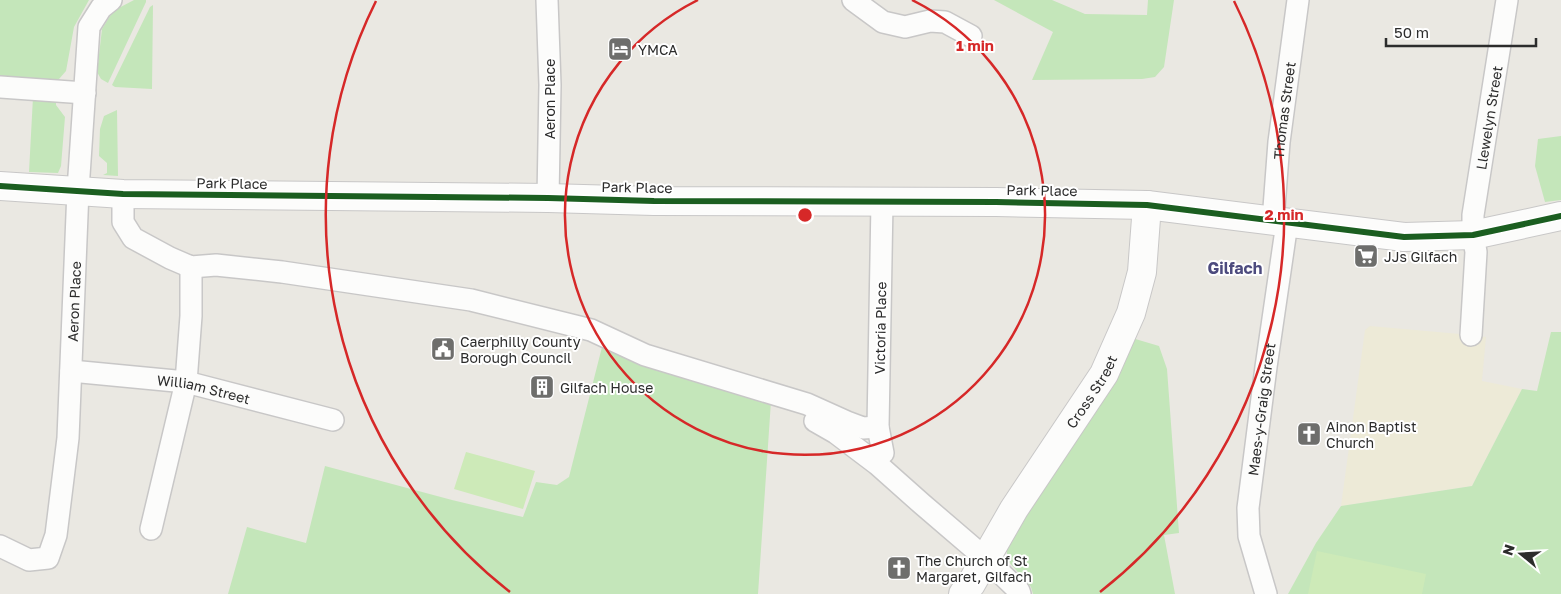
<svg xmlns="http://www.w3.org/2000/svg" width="1561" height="594" viewBox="0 0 1561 594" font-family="'Golos Text',sans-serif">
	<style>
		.education { fill: #edead7 }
		.green { fill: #c4e6ba }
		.pitch { fill: #cdeab8 }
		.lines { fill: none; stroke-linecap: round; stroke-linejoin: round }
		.street-casing { stroke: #c8c7c7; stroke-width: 24 }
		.secondary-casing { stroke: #c8c7c7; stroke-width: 30 }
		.street { stroke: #fcfcfb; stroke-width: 21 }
		.secondary { stroke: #fcfcfb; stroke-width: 28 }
		.cycleway-casing { stroke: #fff; stroke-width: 9 }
		.cycleway { stroke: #1b5e20; stroke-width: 6 }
		.ring { fill: none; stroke: #d62828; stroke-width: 2.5 }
		.labels { text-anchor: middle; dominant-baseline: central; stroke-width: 4; stroke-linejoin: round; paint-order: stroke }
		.poi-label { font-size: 14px; fill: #2c2c2c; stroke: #fff; text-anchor: start }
		.street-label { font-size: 14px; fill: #2c2c2c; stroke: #fff }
		.quarter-label { font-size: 16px; font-weight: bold; fill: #4d4b7e; stroke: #fff }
		.centre { fill: #d62828; stroke: #fff; stroke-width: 2.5 }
		.ring-label { font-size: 15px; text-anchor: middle; font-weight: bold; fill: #d62828; stroke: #fff; stroke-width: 4; stroke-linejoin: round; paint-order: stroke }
	</style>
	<rect width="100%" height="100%" fill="#eae8e2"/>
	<path class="education" d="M1370,326L1471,335L1486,337L1482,381L1522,389L1472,486L1341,506L1365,330Z"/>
	<path class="green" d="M0,0H89L74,27L66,71L59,79L31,82L0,79Z
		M134,0H146V2L108,83L101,79L97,72L102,29L113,11Z
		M994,0H1052L1085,14L1147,15L1148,0H1174L1164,67L1155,77L1142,79L1032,80L1053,32Z
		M153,5L152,89L115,87L112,85L150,7Z
		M33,97L56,99V105L65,117L61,166L58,173L29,172Z
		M117,110L118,176L103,175L107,173V163L99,156L100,129L104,116Z
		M1561,136V200L1545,202L1535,166L1538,139Z
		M1551,332H1561V594H1288L1316,543L1341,506L1472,486L1522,389L1537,391Z
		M1132,338L1159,346L1167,369L1179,533L1164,535L1175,594H1033L1031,587L1008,561L1005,537Z
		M602,347L771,401L758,594H228L247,527L306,543L325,466L452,500L523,517L536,482L557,485L569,477Z"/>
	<path class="pitch" d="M466,452L535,471L523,509L454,489Z
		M1317,551L1426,574L1422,594H1308Z"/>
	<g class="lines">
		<defs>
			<g id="street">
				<path d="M547,0L550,85L548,198"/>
				<path d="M853,0L883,22L905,27L930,21L945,22L971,36"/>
				<path d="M0,87L85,93"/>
				<path d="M123,194V222L133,238L170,258L191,267L216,265L282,272L471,300L591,330L645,355L807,404L847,422L863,428L878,427"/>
				<path d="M882,202L878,427L883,453"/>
				<path id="s1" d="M1273,221L1279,142L1298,0"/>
				<path id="s2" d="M1471,335L1476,252L1473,235V215L1507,0"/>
				<path id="s3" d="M71,371L186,382L333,420"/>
				<path d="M815,421L836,433L877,464L922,504L985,558L1019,591L1020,594"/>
				<path d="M151,529L186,382L191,316V267"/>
				<path id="s4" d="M0,546L29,560L48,558L56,535L68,438L78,190L89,27L101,8L111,0"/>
				<path id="s5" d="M1266,594L1249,536L1248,508L1266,367L1287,223"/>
			</g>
			<g id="secondary">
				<path d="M0,186L123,194L548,198L654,201L996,202L1147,205L1404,237L1473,235L1561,216"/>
				<path id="s6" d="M963,594L971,584L1014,509L1104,374L1131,313L1142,272L1147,205"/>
			</g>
		</defs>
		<use href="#street" class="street-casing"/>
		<use href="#secondary" class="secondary-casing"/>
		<use href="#street" class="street"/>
		<use href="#secondary" class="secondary"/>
		<defs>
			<path id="cycleway" d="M0,186L123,194L548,198L654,201L996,202L1147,205L1404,237L1473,235L1561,216"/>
		</defs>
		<use href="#cycleway" class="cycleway-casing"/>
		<use href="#cycleway" class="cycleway"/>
	</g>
	<g class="ring">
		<path d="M912 0A240 240 0 1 1 698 0"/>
		<path d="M510 592A479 479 0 0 1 376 1M1234 1A479 479 0 0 1 1100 592"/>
	</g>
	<defs>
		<symbol id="hotel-square" viewBox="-11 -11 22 22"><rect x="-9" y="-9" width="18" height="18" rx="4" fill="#6e6e6c" stroke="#fff"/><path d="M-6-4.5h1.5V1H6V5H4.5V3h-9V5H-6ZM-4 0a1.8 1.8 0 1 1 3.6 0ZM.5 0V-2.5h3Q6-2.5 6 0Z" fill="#fff"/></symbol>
		<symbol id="supermarket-square" viewBox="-11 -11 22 22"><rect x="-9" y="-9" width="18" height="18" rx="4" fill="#6e6e6c" stroke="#fff"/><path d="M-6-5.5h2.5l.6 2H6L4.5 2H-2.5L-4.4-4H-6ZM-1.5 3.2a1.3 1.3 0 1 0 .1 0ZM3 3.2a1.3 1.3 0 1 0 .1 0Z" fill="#fff"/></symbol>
		<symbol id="civic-square" viewBox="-11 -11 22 22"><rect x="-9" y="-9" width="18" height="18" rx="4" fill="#6e6e6c" stroke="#fff"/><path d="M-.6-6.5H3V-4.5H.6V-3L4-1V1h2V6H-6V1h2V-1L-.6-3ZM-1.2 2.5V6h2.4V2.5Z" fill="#fff"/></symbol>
		<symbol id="building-square" viewBox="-11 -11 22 22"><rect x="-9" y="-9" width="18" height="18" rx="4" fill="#6e6e6c" stroke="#fff"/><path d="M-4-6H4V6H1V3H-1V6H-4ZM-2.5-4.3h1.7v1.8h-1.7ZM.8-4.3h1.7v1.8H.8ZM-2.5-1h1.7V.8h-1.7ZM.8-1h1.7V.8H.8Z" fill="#fff"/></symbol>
		<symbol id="church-square" viewBox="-11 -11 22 22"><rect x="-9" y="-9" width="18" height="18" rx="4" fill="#6e6e6c" stroke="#fff"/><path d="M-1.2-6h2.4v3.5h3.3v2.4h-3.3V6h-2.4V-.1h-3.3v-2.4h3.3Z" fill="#fff"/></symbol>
	</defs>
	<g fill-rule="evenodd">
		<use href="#hotel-square" x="606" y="35" width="28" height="28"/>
		<use href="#supermarket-square" x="1352" y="242" width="28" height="28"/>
		<use href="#civic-square" x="429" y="335" width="28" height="28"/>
		<use href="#building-square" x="528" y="373" width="28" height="28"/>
		<use href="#church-square" x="1295" y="420" width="28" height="28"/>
		<use href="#church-square" x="885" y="554" width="28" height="28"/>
	</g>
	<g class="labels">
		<g class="poi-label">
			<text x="638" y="49">YMCA</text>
			<text x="1384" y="256">JJs Gilfach</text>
			<text x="460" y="341">Caerphilly County<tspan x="460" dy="16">Borough Council</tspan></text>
			<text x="560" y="387">Gilfach House</text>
			<text x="1326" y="426">Ainon Baptist<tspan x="1326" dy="16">Church</tspan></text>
			<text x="916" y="560">The Church of St<tspan x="916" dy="16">Margaret, Gilfach</tspan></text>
		</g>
		<g class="street-label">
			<text transform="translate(549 99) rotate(-90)">Aeron Place</text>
			<text stroke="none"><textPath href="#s1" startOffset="111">Thomas Street</textPath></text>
			<text stroke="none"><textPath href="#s2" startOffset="219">Llewelyn Street</textPath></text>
			<text transform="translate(232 183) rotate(1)">Park Place</text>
			<text transform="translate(637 187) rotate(1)">Park Place</text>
			<text transform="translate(1042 190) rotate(1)">Park Place</text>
			<text stroke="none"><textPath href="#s4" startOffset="310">Aeron Place</textPath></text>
			<text transform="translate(880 328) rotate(-89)">Victoria Place</text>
			<text stroke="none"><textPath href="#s3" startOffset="134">William Street</textPath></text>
			<text stroke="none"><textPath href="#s6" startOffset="240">Cross Street</textPath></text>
			<text stroke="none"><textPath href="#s5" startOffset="188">Maes-y-Graig Street</textPath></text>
		</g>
		<g class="quarter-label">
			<text x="1235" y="268">Gilfach</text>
		</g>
	</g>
	<circle cx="805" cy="215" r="8" class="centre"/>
	<g class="ring-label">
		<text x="975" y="51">1 min</text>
		<text x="1284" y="220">2 min</text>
	</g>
	<g transform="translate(1521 554) rotate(288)" stroke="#ffffff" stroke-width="4" paint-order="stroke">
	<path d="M0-4L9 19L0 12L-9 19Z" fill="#2c2c2c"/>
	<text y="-8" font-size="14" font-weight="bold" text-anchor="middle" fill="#2c2c2c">N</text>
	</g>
	<path d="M1386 38v8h150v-8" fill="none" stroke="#2c2c2c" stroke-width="2.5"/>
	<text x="1394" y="38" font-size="15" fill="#2c2c2c" stroke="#ffffff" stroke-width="4" paint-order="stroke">50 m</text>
</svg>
